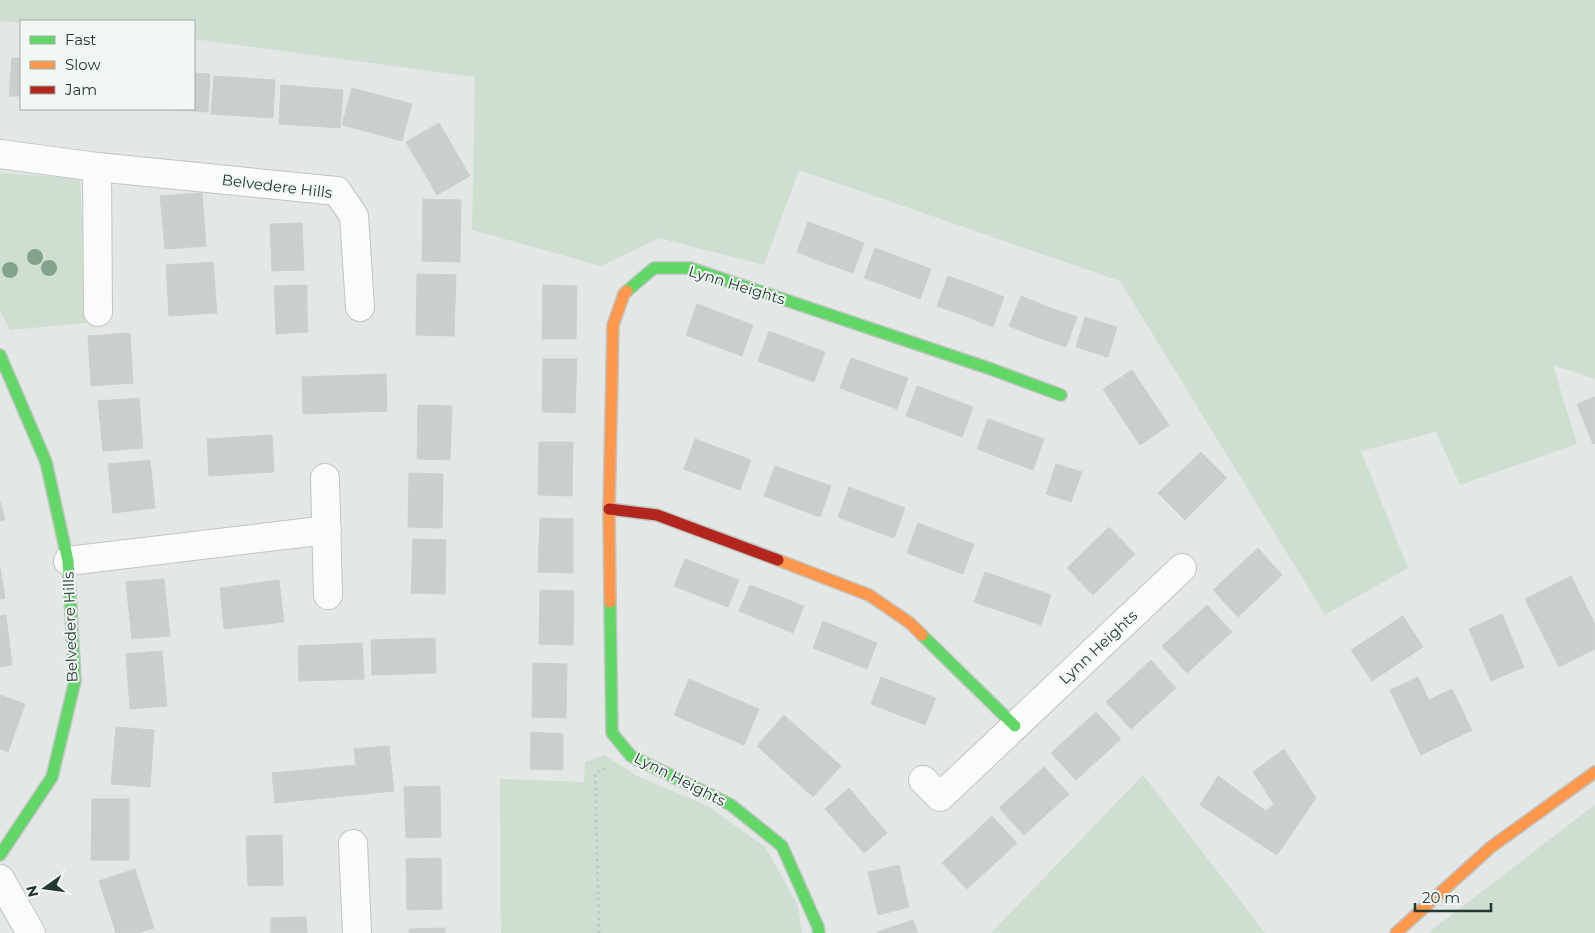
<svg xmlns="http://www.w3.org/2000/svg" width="1595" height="933" viewBox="0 0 1595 933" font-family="Montserrat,sans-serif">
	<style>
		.green { fill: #cedfd2 }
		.building { fill: #cacfcd; stroke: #ccd0ce }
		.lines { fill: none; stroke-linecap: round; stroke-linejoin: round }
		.street-casing { stroke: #c0c4c2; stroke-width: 30 }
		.fast-casing { stroke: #bfc5c2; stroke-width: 14 }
		.slow-casing { stroke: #bfc5c2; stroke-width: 14 }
		.jam-casing { stroke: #bfc5c2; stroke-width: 14 }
		.path { stroke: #c0c7c5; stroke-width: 3; stroke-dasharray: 2.5 4; stroke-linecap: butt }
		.street { stroke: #fbfbfb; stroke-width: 28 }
		.fast { stroke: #63d668; stroke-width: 11 }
		.slow { stroke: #ff974d; stroke-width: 11 }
		.jam { stroke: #b3261e; stroke-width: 11 }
		.tree { fill: #82a28c }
		.labels { text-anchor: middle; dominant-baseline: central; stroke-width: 4; stroke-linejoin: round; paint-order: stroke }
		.street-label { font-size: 15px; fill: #233831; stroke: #f1f7f3 }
	</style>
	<rect width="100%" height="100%" fill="#e3e7e5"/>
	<path class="green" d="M0,0H1595V379L1553,365L1577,444L1460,485L1436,432L1361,451L1408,568L1325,615L1120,281L799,170L764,265L659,238L601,266L472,230L475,77L194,39V21H21V23L0,21Z
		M0,173L80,178L87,323L10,330L0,311Z
		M604,755L639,777L708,806L766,848L798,906L802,933H501L500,779L584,782L585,762Z
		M1143,775L1265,933H991Z
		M1595,805V933H1428L1592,807Z"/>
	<path class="building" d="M12,58H21V96H9Z
		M194,73L210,74L208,112L160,109H194Z
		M214,76L275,80L273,118L211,114Z
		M281,85L343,90L340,128L279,124Z
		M352,88L412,104L402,141L342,125Z
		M439,123L470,176L437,195L406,142Z
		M202,193L206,246L165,249L160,196Z
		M423,199L461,200L460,262L422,261Z
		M808,222L836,232L825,263L797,252Z
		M302,223L303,247L271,248L270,224Z
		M836,232L864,243L853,273L825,263Z
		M303,247L304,270L272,271L271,248Z
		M875,248L902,258L892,288L864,278Z
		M902,258L931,269L920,299L892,288Z
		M213,262L217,313L169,316L166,265Z
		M417,274L456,275L454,336L416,335Z
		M948,276L976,286L965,316L937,306Z
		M307,285V309L275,310L274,286Z
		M543,285L577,286L576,339H542Z
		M976,286L1004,297L993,327L965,316Z
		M1021,296L1048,307L1037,337L1009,326Z
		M697,304L753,325L742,356L686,335Z
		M1048,307L1077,317L1066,347L1037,337Z
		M307,309L308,332L276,334L275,310Z
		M1085,317L1117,327L1108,357L1076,347Z
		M769,331L825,352L814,382L758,361Z
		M130,333L133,383L91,386L88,336Z
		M851,358L908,378L897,409L840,388Z
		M543,359H577L575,413L542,412Z
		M1132,370L1169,425L1140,445L1103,389Z
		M386,374L387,411L303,414L302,377Z
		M917,386L973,407L962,437L906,416Z
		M1595,397V443L1593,444L1577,404Z
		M139,398L143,448L103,451L98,401Z
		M418,405L452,406L450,460L417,459Z
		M988,419L1044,439L1033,470L977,449Z
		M272,435L274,472L209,476L207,439Z
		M695,439L751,460L740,490L684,469Z
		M539,442H573L572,496L538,495Z
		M1201,452L1227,478L1185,520L1158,493Z
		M150,460L155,508L113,513L108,464Z
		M1056,464L1082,472L1071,502L1046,494Z
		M775,466L831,486L820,517L764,496Z
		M409,473L443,474L442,528L408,527Z
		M849,487L905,508L894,538L838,517Z
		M0,502L5,519L0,521Z
		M540,518L573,519V573L538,572Z
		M918,523L974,544L963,574L907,553Z
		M1109,527L1135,554L1093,595L1067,568Z
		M413,539L446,540L445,594L411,593Z
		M1258,548L1282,575L1238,617L1213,590Z
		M685,559L739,580L728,607L674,586Z
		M0,567L5,598L0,599Z
		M985,572L1051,595L1041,625L974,602Z
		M1571,576L1595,624V649L1559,667L1525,599Z
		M164,579L170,636L132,639L126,582Z
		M279,580L284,622L224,629L220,588Z
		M750,585L804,606L793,633L739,611Z
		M540,590L574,591L573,645L539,644Z
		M1207,605L1232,632L1187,673L1162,646Z
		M1502,614L1524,667L1491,681L1469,629Z
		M6,615L12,665L0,667V616Z
		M1403,616L1423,647L1372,681L1351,650Z
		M823,621L877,643L867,669L813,648Z
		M435,638L436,673L372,675L371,640Z
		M362,643L364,679L299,681L298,646Z
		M162,651L167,706L130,709L126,654Z
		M1151,660L1176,688L1131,729L1106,702Z
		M533,663L567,664L566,718L532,717Z
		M881,677L936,698L925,725L871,704Z
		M1418,677L1429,700L1452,689L1472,730L1421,755L1390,690Z
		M689,679L759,709L744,745L674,715Z
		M0,695L25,704L8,752L0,749Z
		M1096,712L1121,739L1076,780L1051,753Z
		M784,715L841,766L813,797L757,746Z
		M116,727L154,730L150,787L111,784Z
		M531,732L563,734V770L530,769Z
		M389,746L394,791L275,803L272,773L356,765L354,749Z
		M1284,749L1316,798L1277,855L1200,805L1218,776L1266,811L1274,804L1253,772Z
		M1044,767L1069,794L1024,835L999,808Z
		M440,786L441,837L406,838L404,787Z
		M849,788L887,833L864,853L825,809Z
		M92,799H129V860H91Z
		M992,816L1017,843L967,889L942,863Z
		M282,835L283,885L248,886L246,836Z
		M441,858L442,909L407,910L406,859Z
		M899,865L909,907L878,915L868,872Z
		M135,869L154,928L137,933H116L99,881Z
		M306,917L307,933H271V918Z
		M913,920L918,933H878L877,932Z
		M445,928V933H409V929Z"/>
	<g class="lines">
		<defs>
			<path id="street" d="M0,154L97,167L337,191L354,216L360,307
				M97,167L98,312
				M325,478L328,595
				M68,561L327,530
				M923,780L940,797L1182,568
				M353,844L357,933
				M0,879L31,933"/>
			<path id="fast" d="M627,291L654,268H690L991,369L1061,395
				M0,355L46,462L68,561L75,681L52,777L0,855
				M610,602L612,733L631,756L731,805L782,846L818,927L819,933
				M922,635L1015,726"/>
			<path id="slow" d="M778,560L869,595L910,623L922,635
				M610,602L609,509L613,325L624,294L627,291
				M1396,933L1491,847L1595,772"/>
			<path id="jam" d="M609,509L657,515L778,560"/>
		</defs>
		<use href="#street" class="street-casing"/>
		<use href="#fast" class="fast-casing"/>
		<use href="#slow" class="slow-casing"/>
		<use href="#jam" class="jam-casing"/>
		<path class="path" d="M599,933L595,773L606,768"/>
		<use href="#street" class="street"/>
		<use href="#fast" class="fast"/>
		<use href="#slow" class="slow"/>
		<use href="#jam" class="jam"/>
	</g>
	<g class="tree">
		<circle cx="35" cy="257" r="8"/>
		<circle cx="49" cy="268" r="8"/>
		<circle cx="10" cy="270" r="8"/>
	</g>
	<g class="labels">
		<g class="street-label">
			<text transform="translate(277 186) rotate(7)">Belvedere Hills</text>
			<text transform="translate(737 285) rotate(17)">Lynn Heights</text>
			<text transform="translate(70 627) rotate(-92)">Belvedere Hills</text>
			<text transform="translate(1098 647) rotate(-43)">Lynn Heights</text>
			<text transform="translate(680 779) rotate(27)">Lynn Heights</text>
		</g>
	</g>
	<rect x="20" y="20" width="175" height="90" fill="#f1f7f3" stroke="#9faba5"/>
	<rect x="30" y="36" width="25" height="8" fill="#63d668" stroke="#9faba5"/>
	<text x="65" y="45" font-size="15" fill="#233831">Fast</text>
	<rect x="30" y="61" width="25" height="8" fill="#ff974d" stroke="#9faba5"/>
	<text x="65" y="70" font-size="15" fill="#233831">Slow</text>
	<rect x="30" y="86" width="25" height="8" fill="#b3261e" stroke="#9faba5"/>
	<text x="65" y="95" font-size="15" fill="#233831">Jam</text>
	<g transform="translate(45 888) rotate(256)" stroke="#f1f7f3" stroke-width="4" paint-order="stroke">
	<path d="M0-4L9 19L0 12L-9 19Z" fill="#233831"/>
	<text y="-8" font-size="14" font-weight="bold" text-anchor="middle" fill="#233831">N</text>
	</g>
	<path d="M1415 903v8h76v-8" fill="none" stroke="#233831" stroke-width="2.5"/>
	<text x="1422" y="903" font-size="15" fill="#233831" stroke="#f1f7f3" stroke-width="4" paint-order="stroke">20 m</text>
</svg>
